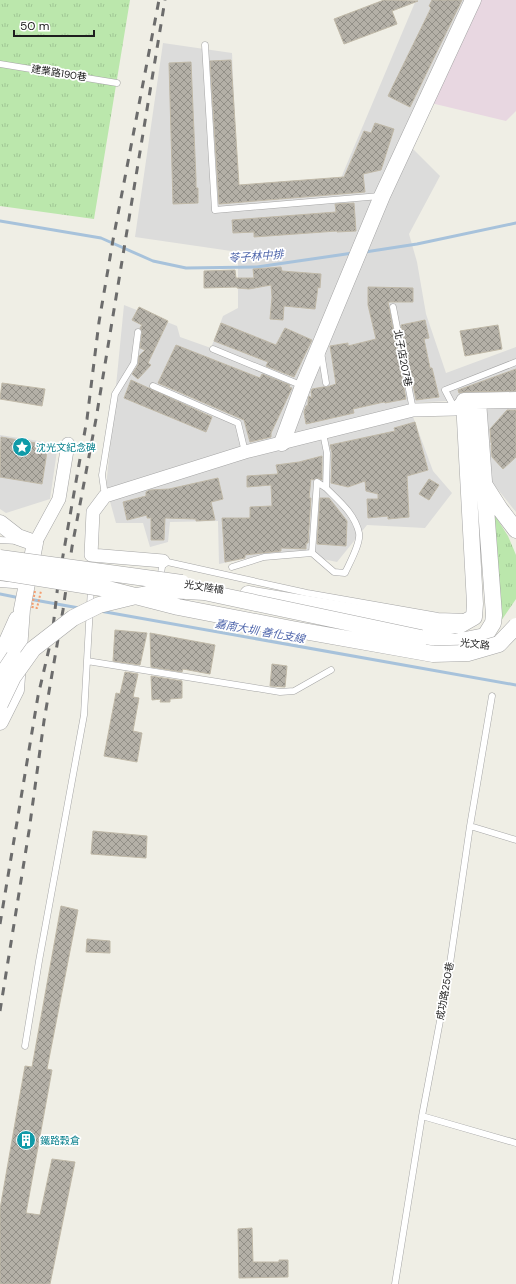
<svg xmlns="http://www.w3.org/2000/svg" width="516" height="1284" viewBox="0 0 516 1284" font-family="'DM Sans','Noto Sans TC',sans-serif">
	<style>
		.residential { fill: #dcdcdb }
		.industrial { fill: #e8d7e1 }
		.grass { fill: url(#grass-tufts) }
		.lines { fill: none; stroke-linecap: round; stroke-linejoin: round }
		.stream { stroke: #a7c2db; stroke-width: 3 }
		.building { fill: url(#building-cross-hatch); stroke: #c0b9a8 }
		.service-casing { stroke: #a5a5a5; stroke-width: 7 }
		.minor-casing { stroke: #a5a5a5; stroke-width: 14 }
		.tertiary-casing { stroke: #a5a5a5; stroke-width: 17 }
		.service { stroke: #fff; stroke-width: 6 }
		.minor { stroke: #fff; stroke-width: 13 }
		.tertiary { stroke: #fff; stroke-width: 16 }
		.rail { stroke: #6c6c6c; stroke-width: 3; stroke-dasharray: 8 8; stroke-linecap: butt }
		.tertiary-bridge-casing { stroke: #a5a5a5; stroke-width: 17; stroke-linecap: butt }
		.path-bridge { stroke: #f59e70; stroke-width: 2; stroke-dasharray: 2 2; stroke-linecap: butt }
		.tertiary-bridge { stroke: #fff; stroke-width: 16 }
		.labels { text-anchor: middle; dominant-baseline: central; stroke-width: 3.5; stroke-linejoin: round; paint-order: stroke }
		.street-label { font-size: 10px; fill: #1e1e1e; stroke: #fff }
		.culture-label { font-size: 10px; fill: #0d838f; stroke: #fff; text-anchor: start }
		.water-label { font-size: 11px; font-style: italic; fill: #4e65ab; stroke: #fff }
	</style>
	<defs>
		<pattern id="grass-tufts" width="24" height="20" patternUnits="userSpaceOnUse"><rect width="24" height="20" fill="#bbe7ac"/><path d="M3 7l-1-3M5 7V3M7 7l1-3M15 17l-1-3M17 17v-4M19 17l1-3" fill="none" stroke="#a0c694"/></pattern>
		<pattern id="building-cross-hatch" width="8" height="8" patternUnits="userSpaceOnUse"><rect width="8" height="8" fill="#b4b0a7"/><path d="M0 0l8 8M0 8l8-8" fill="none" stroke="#928f87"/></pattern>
	</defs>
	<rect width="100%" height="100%" fill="#efeee5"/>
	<path class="residential" d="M416,0H473L412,148L440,176L409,234L417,262L426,314L446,373L516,347V512L486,475L483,399L408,403L433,471L452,493L425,528L367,525L337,562L323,559L312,552L258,556L219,564L218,521L170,522L168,542L150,547L143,523H116L106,487L124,305L177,326L180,337L211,348L223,316L238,308V252L135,237L163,43L232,53L238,189L338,185Z
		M0,435L58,444L50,499L6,513L0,509Z"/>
	<path class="industrial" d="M478,0H516V111L506,121L431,103Z"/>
	<path class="grass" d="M0,0H130L94,219L0,206Z
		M494,514L508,536L516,555V599L501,621Z"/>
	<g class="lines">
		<path class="stream" d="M0,221L101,238L153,261L186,268L257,267L353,253
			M365,252L417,244L516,223
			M0,594L20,598
			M29,599L79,608
			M100,611L516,685"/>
	</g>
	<path class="building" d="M384,0L418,1L392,11L397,24L344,44L334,19Z
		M432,0H462L410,107L388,96L431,8L429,6Z
		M231,60L239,185L344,177L364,131L371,133L375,123L394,129L381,170L363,174L365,192L219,204L210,61Z
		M191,62L196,179V188H198V203L173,204L169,63Z
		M354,203L356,231L337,232V231L254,237V232L233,233L232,220L336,212L335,204Z
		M281,267L282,271L321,274L320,288L318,287L315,309L284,306L283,320L270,319L272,297L271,285L249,289L237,288V287L204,288V271L235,270L236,278H254L253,269Z
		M368,287L413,288V302H388L406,399L385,403L384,402L353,409L354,413L306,424L304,412L306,406L308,405V401L309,396L312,398L311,392L312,389L323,387H327L336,384L330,346L348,343V346L376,339L368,305Z
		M139,307L168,321L148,363L151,365L138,379L132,374L138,365L139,356L145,350L140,348L142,332L140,328L142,325L132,320Z
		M425,320L429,338L424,339L430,368H432L439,397L416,400L401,325Z
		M221,323L276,345L285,328L312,340L294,377L266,366L268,362L214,341Z
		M498,325L502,349L465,356L460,331Z
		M176,345L260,378L262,374L290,385L289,387L292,388L271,433V437L250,442L244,420L158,383Z
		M516,369V391L464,392L459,393L458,390Z
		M131,380L212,417L206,432L124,398Z
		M2,383L45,389L42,406L0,399Z
		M507,410H516V457L503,469L492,457L491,445L492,444L491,443L490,429Z
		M415,422L428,470L407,476L409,517L388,519V516L368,518L367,499H378V494L366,491L365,481L348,487L331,483L332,453L330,445L395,431L394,428Z
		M1,437L48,445L42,484L0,477Z
		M322,456V480L317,478L313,480L311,479L309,498H311L308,543H306V549L281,548V551L245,555V558L225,562L222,518H250V507L272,506L271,485L247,487V476L278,474L276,465L299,462Z
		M218,478L223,499L211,502L215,520L196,521V519L165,518L164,540H151V518H147V515L127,520L123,502L146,496V492L150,490L169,489Z
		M429,479L439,485L429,500L419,494Z
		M320,498H329L347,521L346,546L317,544Z
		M115,630L147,633L140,665L113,661Z
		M150,633L215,645L210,674L183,669L182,672L151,667Z
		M272,664L287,666L285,687L270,686Z
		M125,672L138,674L133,697L139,698L133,731L142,733L137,762L104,756L116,693L120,694Z
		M151,676L182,681V698L170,699V702H160L161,699L152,700Z
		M93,831L147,836L146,858L91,854Z
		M61,906L78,910L47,1069L52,1070L26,1213L40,1215L52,1159L75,1162L50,1284H0V1209L25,1066L32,1067Z
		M87,939L110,941V953L86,952Z
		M252,1228L253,1262H279V1260H288V1277L239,1278L238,1229Z"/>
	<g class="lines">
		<defs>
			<path id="service" d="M205,45L215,210L380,196
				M0,64L117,83
				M393,307L413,410
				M213,349L303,386
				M321,352L326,383
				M153,386L238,423L245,452
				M455,409L445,390L516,362
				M105,496L102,475L115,394L134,363L138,332
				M0,540L18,541
				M312,553L317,482L326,488
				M232,567L264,557L312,553L334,572L345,573C349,564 361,543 359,533C355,514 339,501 326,488L327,453L323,433
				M160,579L163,561L307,593L438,616L467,617
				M0,584L26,586
				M87,661L280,692L294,691L331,670
				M470,826L516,840
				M25,1046L39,961L84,715L91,588
				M422,1116L516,1143
				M395,1284L422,1116L447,984L470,826L492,696"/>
			<path id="minor" d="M35,543L59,499L68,444
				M163,561L91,555L93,512L105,496L245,452L413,410L455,409L464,401"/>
			<path id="tertiary" d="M282,443L303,386L382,196L473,0
				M484,484L500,509L516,530
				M0,523L18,537L35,543L22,609L16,690L0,722
				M248,594L439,626L460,625L474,617L475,604L464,401L516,400
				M421,638L455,642L485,636L493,623L494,615L478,401
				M0,657L17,619"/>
		</defs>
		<use href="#service" class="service-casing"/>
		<use href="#minor" class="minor-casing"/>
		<use href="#tertiary" class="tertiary-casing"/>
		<use href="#service" class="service"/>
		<use href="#minor" class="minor"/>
		<use href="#tertiary" class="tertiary"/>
		<path class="rail" d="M0,924L38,696L52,636L58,584L87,419L99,322L113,240L159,0
			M0,1011L29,831L44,721L63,610L72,547L96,419L165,0"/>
		<defs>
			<path id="tertiary-bridge" d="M0,558L182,583
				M0,572L108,589L178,607L292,629L433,654L468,653L499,644L516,626
				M0,678L14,657
				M0,704L13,677L33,649L73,618L99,605L136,596L169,590L204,592L421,638"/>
		</defs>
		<use href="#tertiary-bridge" class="tertiary-bridge-casing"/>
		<path class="path-bridge" d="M35,591L32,607L37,608L41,591"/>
		<use href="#tertiary-bridge" class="tertiary-bridge"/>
	</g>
	<defs>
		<symbol id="sight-disc" viewBox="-11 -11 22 22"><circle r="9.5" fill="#0f9aa8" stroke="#fff"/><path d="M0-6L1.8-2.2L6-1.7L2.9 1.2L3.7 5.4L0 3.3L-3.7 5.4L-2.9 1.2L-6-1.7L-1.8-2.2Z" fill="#fff"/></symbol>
		<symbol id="building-disc" viewBox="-11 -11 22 22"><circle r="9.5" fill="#0f9aa8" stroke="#fff"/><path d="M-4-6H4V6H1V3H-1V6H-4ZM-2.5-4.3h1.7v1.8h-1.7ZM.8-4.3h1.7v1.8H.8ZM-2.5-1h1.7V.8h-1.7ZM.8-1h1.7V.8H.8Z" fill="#fff"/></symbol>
	</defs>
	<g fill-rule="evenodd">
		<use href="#sight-disc" x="11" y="436" width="22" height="22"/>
		<use href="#building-disc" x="15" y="1129" width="22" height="22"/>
	</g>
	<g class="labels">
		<g class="street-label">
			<text transform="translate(59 73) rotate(9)">建業路190巷</text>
			<text transform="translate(403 358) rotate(79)">北子店207巷</text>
			<text transform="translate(204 587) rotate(9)">光文陸橋</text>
			<text transform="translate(475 644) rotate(7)">光文路</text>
			<text transform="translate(445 991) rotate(-80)">成功路250巷</text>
		</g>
		<g class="culture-label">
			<text x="36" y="447">沈光文紀念碑</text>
			<text x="40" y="1140">鐵路穀倉</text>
		</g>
		<g class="water-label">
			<text transform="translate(256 256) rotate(-4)">苓子林中排</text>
			<text transform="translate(260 631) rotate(10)">嘉南大圳 善化支線</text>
		</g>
	</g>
	<path d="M14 30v6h80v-6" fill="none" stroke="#1e1e1e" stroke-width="2"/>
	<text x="20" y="30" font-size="12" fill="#1e1e1e" stroke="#ffffff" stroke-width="3" paint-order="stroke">50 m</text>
</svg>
